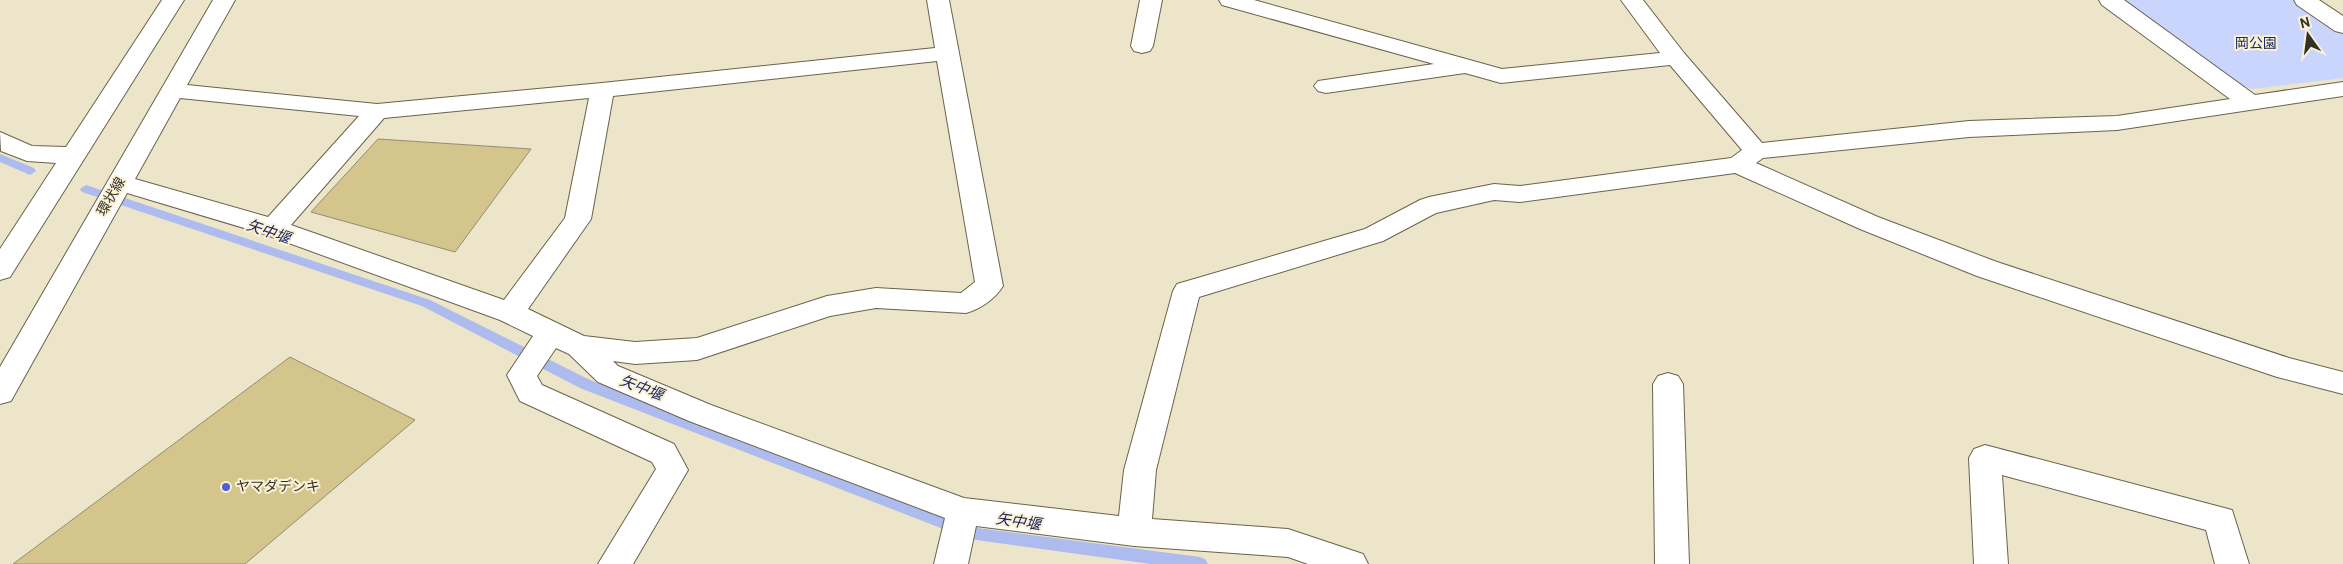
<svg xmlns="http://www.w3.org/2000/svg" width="2343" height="564" viewBox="0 0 2343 564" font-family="Overpass,'Noto Sans JP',sans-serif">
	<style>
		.green { fill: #c9d5fc }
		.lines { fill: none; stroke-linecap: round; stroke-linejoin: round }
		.stream { fill: #adbbef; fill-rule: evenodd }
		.building { fill: #d4c58d; stroke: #938c72 }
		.minor-casing { stroke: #6a634b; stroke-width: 2 }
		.minor { fill: #fff; fill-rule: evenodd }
		.poi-dot { fill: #4f60d5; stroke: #faf2d6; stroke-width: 2 }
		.labels { text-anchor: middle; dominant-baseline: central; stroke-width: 4; stroke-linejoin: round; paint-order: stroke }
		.park-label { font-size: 14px; fill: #1d2560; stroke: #faf2d6 }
		.street-label { font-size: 14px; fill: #333025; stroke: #faf2d6 }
		.poi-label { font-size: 14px; fill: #333025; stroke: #faf2d6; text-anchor: start }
		.water-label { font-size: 15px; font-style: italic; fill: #1f2763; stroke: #faf2d6 }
	</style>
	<rect width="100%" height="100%" fill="#ece5c9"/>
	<path class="green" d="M2117,0H2293L2343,34V78L2252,89L2232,82Z"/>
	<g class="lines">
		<path class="stream" d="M0,154L34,168L36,171L30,175L0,162Z
			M86,185L430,300L590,380L970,527L1200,557L1205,559L1208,564H1151L969,539L580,388L422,306L82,192L80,189Z"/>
	</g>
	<path class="building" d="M378,139L531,149L455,252L311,212Z
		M290,357L415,420L245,564H13Z"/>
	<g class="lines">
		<defs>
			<path id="minor" d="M162,0H184L10,277L0,280V249L56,163L27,161L1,151L0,132L32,146L66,147Z
				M213,0H235L187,85L377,104L602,83L935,48L927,0H949L1003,286C995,299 980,309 966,313L876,308L830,316L697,360L635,364L613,361L618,366L711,405L964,498L1119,516L1124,470L1173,291L1177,284L1365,229L1420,200L1429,197L1494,184L1520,186L1731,158L1742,150L1670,65L1501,83L1465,73L1326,93L1318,91L1314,86L1318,81L1434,64L1222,5L1219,0H1254L1502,69L1660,53L1621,0H1643L1684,53L1762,143L1969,121L2117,116L2230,99L2102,5L2099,0H2124L2255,95L2343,82V96L2117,130L1969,137L1763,158L1756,163L1878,217L1997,262L2289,358L2343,372V394L2277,377L1977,276L1860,229L1735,173L1520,202L1494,200L1436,213L1383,241L1199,297L1156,470L1152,519L1288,529L1363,554L1368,564H1308L1288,557L1134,546L976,526L968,564H934L945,518L689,421L598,382L569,354L556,348L537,376L542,385L674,444L688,470L633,564H598L656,469L652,462L520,401L507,375L533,336L500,320L264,234L127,193L11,401L0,404V367ZM937,61L975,282L961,293L876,288L827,296L697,338L635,342L584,336L528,309L591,219L613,96ZM180,98L359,116L268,217L135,179ZM589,98L565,218L504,300L291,225L384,118Z
				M1140,0H1162L1153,46L1150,51L1142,53L1134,51L1131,46Z
				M2294,0H2319L2343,16V33L2335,31L2297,5Z
				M1668,373L1678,376L1683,384L1689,564H1655L1653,384L1658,376Z
				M1985,445L2232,510L2249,564H2215L2206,530L2002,475L2008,564H1974L1969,458L1974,449Z"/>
		</defs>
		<use href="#minor" class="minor-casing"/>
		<use href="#minor" class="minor"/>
	</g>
	<circle class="poi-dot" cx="226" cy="487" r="5"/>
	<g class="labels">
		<g class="park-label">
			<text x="2256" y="44">岡公園</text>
		</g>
		<g class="street-label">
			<text transform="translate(112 197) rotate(-60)">環状線</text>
		</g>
		<g class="poi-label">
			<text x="236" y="487">ヤマダデンキ</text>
		</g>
		<g class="water-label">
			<text transform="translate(268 233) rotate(19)">矢中堰</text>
			<text transform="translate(641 389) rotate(21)">矢中堰</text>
			<text transform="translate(1018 523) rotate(8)">矢中堰</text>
		</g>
	</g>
	<g transform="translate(2308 35) rotate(346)" stroke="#faf2d6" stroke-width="4" paint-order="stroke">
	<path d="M0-4L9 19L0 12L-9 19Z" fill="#333025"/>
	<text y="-8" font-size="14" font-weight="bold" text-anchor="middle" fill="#333025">N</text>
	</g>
</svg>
